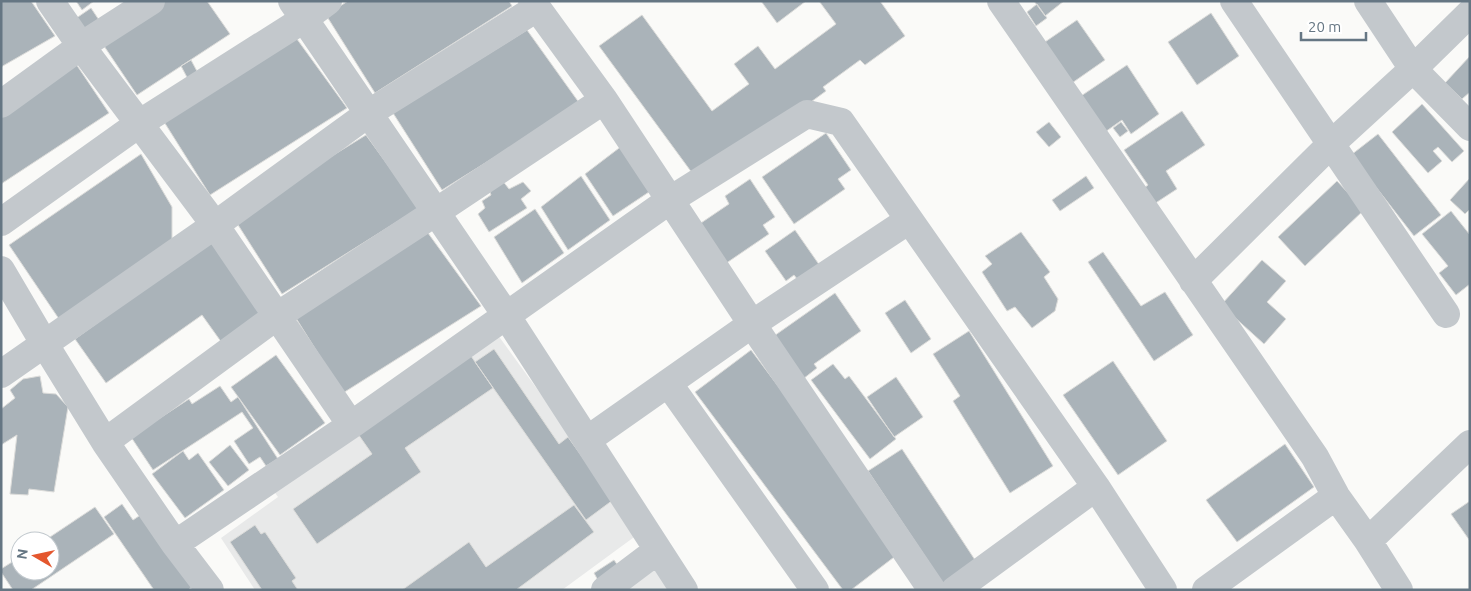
<svg xmlns="http://www.w3.org/2000/svg" width="1471" height="591" viewBox="0 0 1471 591" font-family="Ubuntu,sans-serif">
	<style>
		.built { fill: #e8e9e9 }
		.building { fill: #aab3b9; stroke: #dcdcda }
		.lines { fill: none; stroke-linecap: round; stroke-linejoin: round }
		.minor { stroke: #c3c8cc; stroke-width: 28 }
	</style>
	<rect width="100%" height="100%" fill="#fafaf8"/>
	<path class="built" d="M495,331L641,532L562,590H255L221,538L278,497L269,484Z
		M654,566L671,590H621Z"/>
	<path class="building" d="M1,1H31L55,36L1,67Z
		M76,1H94L82,10Z
		M164,1H207L230,34L137,95L102,43Z
		M348,1H509L512,6L375,93L326,15Z
		M761,1H806L777,23Z
		M819,1H880L905,36L865,65L860,60L823,87L826,91L763,137L698,181L599,46L642,15L712,111L749,84L734,64L758,46L775,69L836,24Z
		M1034,1H1064L1045,16Z
		M1037,4L1047,18L1036,26L1027,12Z
		M91,8L105,29L89,40L75,19Z
		M1211,13L1239,56L1197,85L1168,42Z
		M1077,20L1105,60L1072,83L1045,42Z
		M527,30L580,104L442,190L393,113Z
		M294,35L347,108L210,195L161,117Z
		M1470,56V92L1462,99L1445,83Z
		M191,60L199,75L189,81L181,66Z
		M74,61L109,113L1,184V112Z
		M1127,65L1159,114L1131,134L1122,120L1105,132L1081,96Z
		M1422,104L1464,151L1452,162L1438,147L1433,151L1442,161L1428,173L1392,132Z
		M1182,111L1205,145L1166,171L1177,189L1154,204L1144,188L1148,185L1124,150Z
		M1049,122L1061,137L1049,147L1036,132Z
		M1121,122L1128,131L1120,137L1113,128Z
		M826,133L851,170L838,179L845,189L794,224L762,177Z
		M1378,134L1441,215L1414,236L1351,155Z
		M366,135L419,208L282,294L233,217Z
		M627,142L655,188L613,216L585,174Z
		M141,154L172,207V243L59,319L9,245Z
		M581,176L610,220L568,250L541,207Z
		M1086,176L1094,188L1060,211L1052,200Z
		M1470,178V209L1465,214L1450,200Z
		M750,179L775,217L763,225L769,234L725,264L698,225L729,204L725,196Z
		M502,180L509,189L523,182L531,191L521,199L527,208L489,232L478,214L485,208L482,201L491,195L489,189Z
		M1337,181L1364,210L1305,266L1278,237Z
		M535,209L564,253L522,283L494,237Z
		M1451,211L1470,235V284L1456,295L1439,273L1448,266L1422,234Z
		M795,230L825,273L804,288L794,275L786,281L765,251Z
		M1021,232L1050,272L1044,277L1058,299L1055,311L1032,328L1015,307L1007,311L982,272L992,264L985,256Z
		M428,233L481,306L343,393L294,315Z
		M214,239L266,312L222,343L202,315L106,383L75,339Z
		M1103,252L1141,306L1165,292L1193,335L1154,361L1088,262Z
		M1262,260L1286,281L1267,302L1286,319L1264,344L1221,305Z
		M835,293L861,331L814,364L817,368L803,379L774,336Z
		M905,300L931,339L911,353L885,313Z
		M969,331L1053,466L1010,493L953,401L960,396L933,354Z
		M494,349L559,444L568,437L613,500L586,520L475,362Z
		M751,350L902,551L851,590H843L695,392Z
		M276,355L325,423L280,455L231,387Z
		M471,356L493,388L405,448L421,472L317,544L293,509L372,454L358,434Z
		M1113,361L1167,441L1118,475L1063,395Z
		M833,364L845,379L849,376L896,439L870,459L811,380Z
		M40,376L43,393L56,394L68,407L54,492L29,489L28,495L10,494L17,435L1,445V409L15,398L10,390L23,379Z
		M896,377L923,417L894,437L867,397Z
		M220,386L231,402L238,397L278,459L266,466L260,457L249,464L234,441L253,428L242,412L153,470L131,437L189,399L192,404Z
		M1285,444L1314,487L1237,542L1206,500Z
		M230,445L249,470L228,486L209,462Z
		M902,449L979,566L946,588L868,471Z
		M183,451L189,460L198,453L224,490L185,518L152,474Z
		M1470,501V541L1451,514Z
		M122,504L133,520L142,514L192,587L188,590H154L104,517Z
		M574,505L594,532L516,590H402L469,542L486,567Z
		M95,507L114,534L31,590H13L1,572V569L20,557V571H50V541H44Z
		M255,525L261,534L265,532L296,578L292,581L298,590H262L230,542Z
		M614,560L621,570L600,584L594,573Z"/>
	<g class="lines">
		<path class="minor" d="M50,1L81,46L215,225L351,425
			M292,1L506,315L684,590
			M532,1L604,100L752,324L932,590
			M1001,1L1315,457L1336,496L1368,541L1399,590
			M1234,1L1446,314
			M1368,1L1413,69L1470,127
			M1,104L81,46L151,1
			M1,222L140,123L304,19L328,1
			M1,270L44,343L105,442L175,544L351,425L670,200L807,114L841,122L1096,487L1163,590
			M1193,281L1331,144L1413,69L1470,13
			M1,374L215,225L369,113L537,8
			M668,383L815,590
			M587,440L752,324L909,220
			M105,442L277,316L436,212L604,100
			M1368,541L1470,444
			M175,544L210,590
			M605,590L658,550
			M955,590L1096,487
			M1206,590L1336,496"/>
	</g>
	<rect width="1471" height="591" fill="none" stroke="#657683" stroke-width="5"/>
	<g transform="translate(35 556) rotate(279)"><circle r="24" fill="#ffffff" stroke="#c1c8cd"/>
	<path d="M0-4L9 19L0 12L-9 19Z" fill="#e4572e"/>
	<text y="-8" font-size="14" font-weight="bold" text-anchor="middle" fill="#657683">N</text>
	</g>
	<path d="M1301 32v8h65v-8" fill="none" stroke="#657683" stroke-width="2.5"/>
	<text x="1308" y="32" font-size="15" fill="#657683" stroke="#ffffff" stroke-width="4" paint-order="stroke">20 m</text>
</svg>
